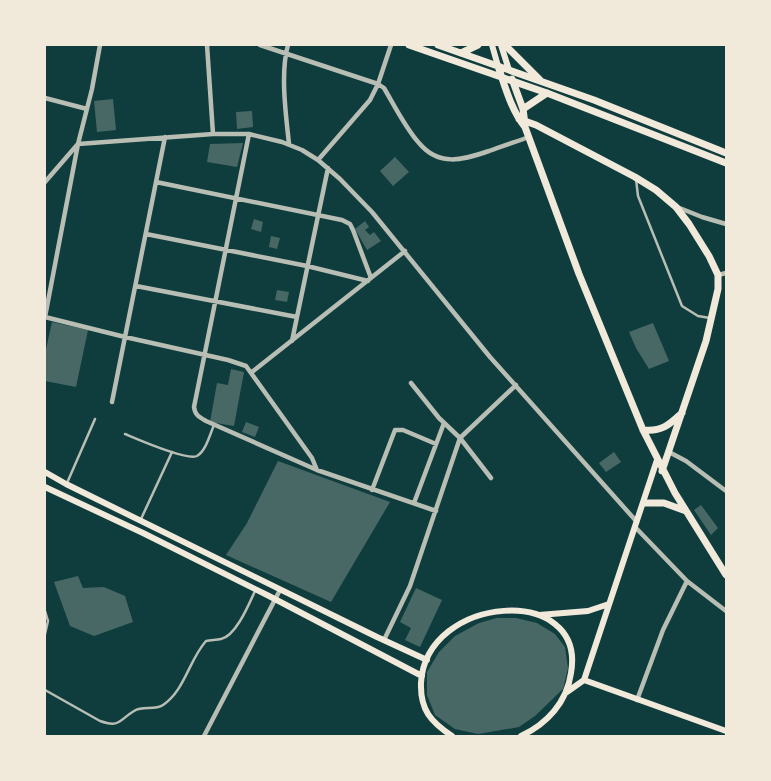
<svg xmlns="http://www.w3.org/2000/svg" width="771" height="781" viewBox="0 0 771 781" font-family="'PT Sans',sans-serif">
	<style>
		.building { fill: #486865 }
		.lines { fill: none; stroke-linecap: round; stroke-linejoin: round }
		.service { stroke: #b8beb3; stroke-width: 2.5 }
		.minor { stroke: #b8beb3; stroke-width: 4.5 }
		.secondary { stroke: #f1e9da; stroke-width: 6 }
		.primary { stroke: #f1e9da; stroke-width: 7 }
	</style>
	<rect width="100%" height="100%" fill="#0f3d3e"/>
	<path class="building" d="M113,99L116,130L97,132L94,101Z
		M252,111L253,127L237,129L236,112Z
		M243,143L237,167L207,162L210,144Z
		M395,157L409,172L393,186L380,171Z
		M254,219L263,222L261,232L251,229Z
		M365,221L369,227L365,230L370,235L374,232L381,241L367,250L355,229Z
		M271,236L280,238L277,249L269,247Z
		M277,290L289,292L287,302L275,300Z
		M52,322L88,330L76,387L45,381V354Z
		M653,323L669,361L649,369L636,348L629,332Z
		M231,369L244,372L234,426L210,422L217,383L228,385Z
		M246,422L259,427L255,437L242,432Z
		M614,452L621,462L606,472L599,463Z
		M278,461L390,502L331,602L226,555L247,523Z
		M701,505L718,528L711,535L694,510Z
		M78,576L83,588L104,587L125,596L133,622L94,636L70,626L54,582Z
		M416,588L442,600L420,647L405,640L411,628L400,622Z
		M497,618H516L537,623L555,634L565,647L568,668L563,689L535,716L519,727L478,734L455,729L435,715L427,695V672L439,652L455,636L479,623Z"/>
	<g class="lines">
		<path class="service" d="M636,179L638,196L682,306L698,316L710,318
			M125,434C137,439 187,461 197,456C206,451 210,434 214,425
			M67,483L95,419
			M141,519L172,452
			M45,611L48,621L45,634
			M45,690L100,721C120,728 119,720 134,711C143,705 154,711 163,705C185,690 189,660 206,641C211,640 216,640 221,639C236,636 249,604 255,591"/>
		<path class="minor" d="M207,45L213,134
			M260,45L378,84L384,88C394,105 406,129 419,143C439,167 463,160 489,151C502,146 515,142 529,137
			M288,45C280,73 286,115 289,144
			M45,98L87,109
			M249,134L194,407C195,415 199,417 206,421L317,470L436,511
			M78,144L213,134H249L282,142L302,150L318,160L340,179L372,212L490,357L637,522
			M318,160L370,100L378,84L391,45
			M45,182L77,145
			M156,182L342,220L350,224L353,230L371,278
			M677,207L702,217L726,224
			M146,234L307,266L368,281
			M718,275L726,273
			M136,286L297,317
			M45,317L125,337L228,360L246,366L312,458L317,470
			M45,317L78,144L92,89L100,45
			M292,341L328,168
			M252,372L405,251
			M411,383L439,418L460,438L491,478
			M112,402L165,137
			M669,452L686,461L726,491
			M372,490L395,430H403L436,444
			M414,503L444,423
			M636,528L687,581L726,611
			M384,640L410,586L460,438L516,385
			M637,700L663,630L687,581
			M204,736L280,590"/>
		<path class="secondary" d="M492,45L498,66
			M501,45L509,70
			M45,472L66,484L377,637L427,660
			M45,487L143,533L269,596L422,676
			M539,615L588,611L609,604
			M584,680L726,731
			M567,692L584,680L657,460
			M452,736C431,722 420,710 421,683C426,594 587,583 571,673C567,702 547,724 521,736"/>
		<path class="primary" d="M409,45L547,93L726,163
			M438,45L594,100L726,153
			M505,45L540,80
			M461,53L478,45
			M498,66C505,86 511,110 525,127L579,274L643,430L675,493L726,575
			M512,79L523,109L525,124
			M523,109L547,93
			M519,119L536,125L635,177L656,190L676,207L689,224L709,256L718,275V289L706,341L662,471
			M643,430C662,432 669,425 682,413
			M644,503H664L686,511"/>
	</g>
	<rect width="771" height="781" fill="none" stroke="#f1e9da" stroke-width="92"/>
</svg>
